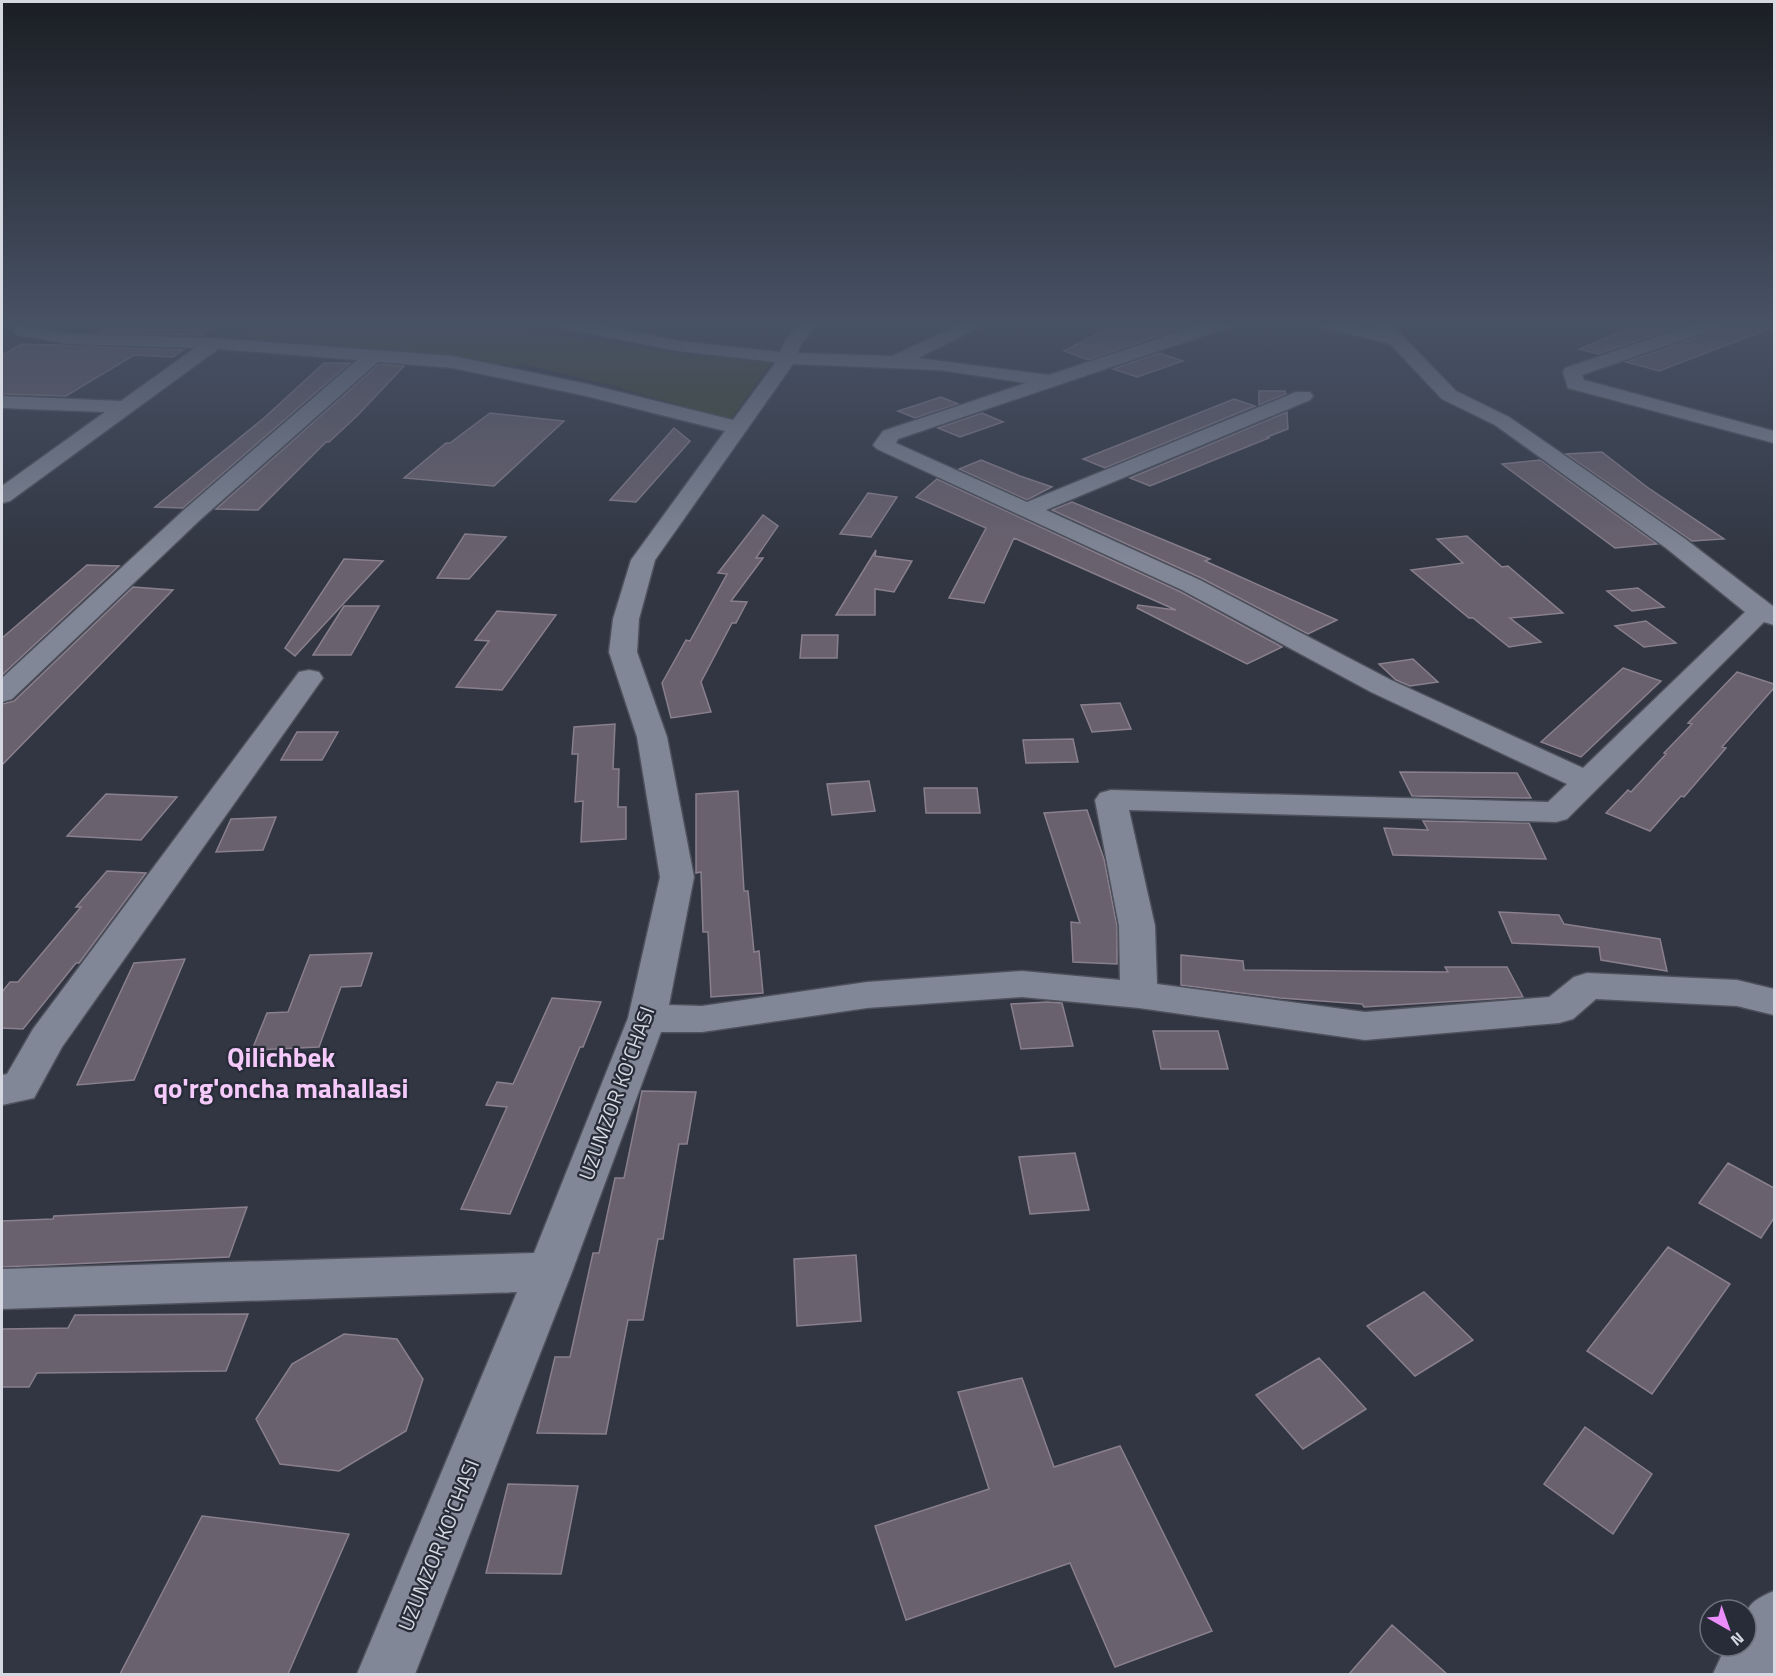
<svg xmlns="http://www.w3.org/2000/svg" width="1776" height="1676" viewBox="0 0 1776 1676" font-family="'Titillium Web',sans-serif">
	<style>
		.green { fill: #3e452d }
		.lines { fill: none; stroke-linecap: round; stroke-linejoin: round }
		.stream { stroke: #062528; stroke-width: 5 }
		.building { fill: #6a616e; stroke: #897f8d; stroke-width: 1.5 }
		.minor-casing { stroke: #4e515c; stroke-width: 3 }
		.secondary-casing { stroke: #4e515c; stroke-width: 3 }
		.minor { fill: #818796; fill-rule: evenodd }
		.secondary { fill: #818796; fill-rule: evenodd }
		.labels { text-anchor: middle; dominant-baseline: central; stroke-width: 4.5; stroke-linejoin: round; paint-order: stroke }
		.street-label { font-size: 21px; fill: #d5d8e0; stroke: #272c38 }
		.near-neighbourhood-label { font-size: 27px; font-weight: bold; fill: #f5cafb; stroke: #272c38 }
	</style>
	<rect width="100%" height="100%" fill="#313642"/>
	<path class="green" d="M261,323H475L698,356L774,359L730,420L607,384L522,364L516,366L384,349L241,338Z"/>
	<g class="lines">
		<path class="stream" d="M2,333L38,323"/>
	</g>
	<path class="building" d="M1118,323H1196L1088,360L1064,351Z
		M1642,323L1688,324L1598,354L1579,349Z
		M1725,324H1774V327L1659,371L1626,362L1722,329Z
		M105,328L159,330L211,329L202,335L97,333Z
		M22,344L56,345L183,350L173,357L134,355L66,396L2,394V355Z
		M1159,353L1183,361L1137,377L1113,369Z
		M324,363H350L183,508L155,507L264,418Z
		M379,364L404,366L357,416L329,442H326L258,510L216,509Z
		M1259,391H1285L1286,394L1259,405Z
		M941,397L958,404L915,418L898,411Z
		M1234,399L1255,406L1105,468L1083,459Z
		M1287,412L1288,429L1267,437L1269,438L1150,486L1130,478Z
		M490,413L564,421L494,486L404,478L446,443H450Z
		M982,413L1003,422L960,437L938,428Z
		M674,428L690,441L636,502L610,500Z
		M1602,452L1647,487L1724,539L1692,541L1566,454Z
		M981,460L1020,476L1052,487L1027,500L959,469Z
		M1540,460L1657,544L1615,548L1502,464Z
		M937,479L1181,592L1282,647L1247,664L1137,608L1138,605L1176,610L1014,538L984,603L949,598L986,528L916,497Z
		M868,493L897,497L871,537L840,534Z
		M1072,502L1210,559L1205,561L1337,620L1308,634L1201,578L1052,510Z
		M763,515L778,526L756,558H763L731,601L747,602L736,623H732L701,682L711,712L671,718L662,683L686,640L690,641L727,574L718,573Z
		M465,534L506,537L469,579L437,578Z
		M1467,536L1502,567L1508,566L1563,613L1510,618L1541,642L1509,647L1473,618H1469L1411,570L1463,563L1437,539Z
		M876,550L875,556L912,561L894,592L875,589V615H836Z
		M344,559L383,561L295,656L285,648Z
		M87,565L119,566L2,675V638Z
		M133,587L173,590L2,765V704L14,701Z
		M1638,588L1664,607L1632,611L1607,591Z
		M344,606H379L351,655H313Z
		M497,611L556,615L502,690L456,687L489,641L475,640Z
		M1646,621L1676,643L1644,647L1615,626Z
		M802,635H838L837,658H800Z
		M1413,659L1438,682L1410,686L1396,680L1379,664Z
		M1623,668L1661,681L1581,757L1541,742Z
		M1737,672L1774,684V688L1722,747L1726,748L1684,797L1681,796L1650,831L1606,813L1628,790L1631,792L1666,754L1664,753L1692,724L1688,723Z
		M1120,703L1131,729L1092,732L1081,705Z
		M615,724L613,769H619L618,807H626V839L581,842L583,801L575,802L578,754H572L574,727Z
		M297,732H338L322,760H281Z
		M1073,739L1078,762L1026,763L1023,740Z
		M1400,772L1517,773L1531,798L1412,796Z
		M869,781L875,811L832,815L827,784Z
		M924,788H977L980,813H926Z
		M738,791L744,891H748L754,952L759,951L763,993L711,997L708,932H703L701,872L696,873V794Z
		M106,794L177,797L141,840L67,836Z
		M1087,810L1104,859L1117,926V964L1073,962L1071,922L1080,923L1044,813Z
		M276,817L263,850L216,852L231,819Z
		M1423,821L1529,823L1546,859L1393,855L1384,828L1428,830Z
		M107,871L146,873L79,963H76L23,1029L2,1028V992L10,982H18L81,907H76Z
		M1499,912L1559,915L1564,924L1660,939L1667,971L1601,960L1599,947L1512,943Z
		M372,953L361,986L341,987L319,1047L252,1050L267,1013L288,1012L310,955Z
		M1181,955L1243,961L1244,970L1448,972L1445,967H1507L1523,997L1364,1007L1362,1004L1280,998L1181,985Z
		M185,959L134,1080L77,1085L134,963Z
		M552,998L601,1002L583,1047H580L510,1214L461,1209L507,1107L486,1105L497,1082L513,1084Z
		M1047,1002L1062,1003L1073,1046L1021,1049L1011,1004Z
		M1153,1031H1218L1228,1069H1161Z
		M642,1091L696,1092L687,1144H679L663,1239H658L643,1320H628L606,1434L537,1433L555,1357H570L593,1253H599L615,1178H624Z
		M1075,1153L1089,1210L1030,1214L1019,1157Z
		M1728,1163L1774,1188V1218L1761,1238L1699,1203Z
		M247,1207L229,1257L2,1267V1221L53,1219L54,1216Z
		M1668,1247L1730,1284L1652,1394L1587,1351Z
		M856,1255L861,1321L797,1326L794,1259Z
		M1424,1292L1473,1340L1415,1376L1367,1326Z
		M248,1314L226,1371L37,1373L29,1387H2V1329L68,1328L75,1315Z
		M344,1334L397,1339L423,1379L406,1431L339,1471L280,1464L256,1419L292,1364Z
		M1319,1358L1366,1409L1303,1449L1256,1395Z
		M1022,1378L1054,1467L1120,1446L1212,1631L1115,1667L1070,1563L906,1620L875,1526L989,1489L958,1392Z
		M1585,1427L1652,1474L1613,1534L1544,1484Z
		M508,1484L578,1486L561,1574L486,1573Z
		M202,1516L349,1534L288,1674H120Z
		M1392,1625L1447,1674H1349Z"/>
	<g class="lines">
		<defs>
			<path id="minor" d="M553,323H590L678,341L780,352L785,341L800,323H818L800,346L798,353L892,356L963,323H988L918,358L1049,375L1205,323H1232L1230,327L898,439L896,443L1027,502L1296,392H1310L1313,396L1310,400L1046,510L1200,580L1391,680L1583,768L1745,612L1666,548L1495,425L1442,399L1390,344L1321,327L1319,323H1350L1377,330L1372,323H1390L1456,391L1509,417L1684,538L1774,607V625L1764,622L1567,819L1556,822L1129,810L1155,926L1157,984L1365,1012L1549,997L1574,977L1587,973L1737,980L1774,989V1015L1737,1006L1596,999L1573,1019L1559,1023L1365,1040L1139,1008L1022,997L867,1008L702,1032H661L572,1272L415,1674H357L517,1292L2,1309V1269L534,1253L628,1018L660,877L637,737L609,652L613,619L631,560L725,431L586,396L453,368L378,362L201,519L12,699L2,702V678L185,509L357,360L218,349L10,501L2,503V486L105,412L2,408V396L121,401L195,348L69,344L17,335L14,331L17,327L23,326L69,334L214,338L453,356L587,384L733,420L776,362L678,351L561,328ZM793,364L940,370L1026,383L883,431L873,445L877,449L1182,590L1371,692L1567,784L1548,802L1111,790L1100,793L1095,800L1119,926L1120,980L1022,971L867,982L702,1006L669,1005L694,877L667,737L637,652L639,619L655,560Z
				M1697,323H1723L1721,327L1582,375L1584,380L1774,431V443L1568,388L1563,372L1565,368Z
				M309,670L319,672L323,678L62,1047L34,1098L2,1105V1075L7,1074L33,1029L299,672Z"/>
			<path id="secondary" d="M1774,1591V1674H1713L1726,1646H1746C1746,1613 1740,1605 1774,1591Z"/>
		</defs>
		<use href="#minor" class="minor-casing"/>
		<use href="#secondary" class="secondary-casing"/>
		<use href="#minor" class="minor"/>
		<use href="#secondary" class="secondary"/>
	</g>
	<linearGradient id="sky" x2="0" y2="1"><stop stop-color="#1b1e24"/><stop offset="0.58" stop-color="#485265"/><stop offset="1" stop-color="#485265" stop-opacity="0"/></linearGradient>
	<rect width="1776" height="558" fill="url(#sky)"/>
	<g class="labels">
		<g class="street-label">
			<text transform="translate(616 1093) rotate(-70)">UZUMZOR KO'CHASI</text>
			<text transform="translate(438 1545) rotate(-68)">UZUMZOR KO'CHASI</text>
		</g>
		<g class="near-neighbourhood-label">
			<text x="281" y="1056">Qilichbek<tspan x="281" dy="31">qo'rg'oncha mahallasi</tspan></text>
		</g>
	</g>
	<rect width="1776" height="1676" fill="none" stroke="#d5d8e0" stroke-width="6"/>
	<g transform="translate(1728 1628) rotate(140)"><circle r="28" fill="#272c38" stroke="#6d717b" stroke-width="1.5"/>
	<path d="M0-4.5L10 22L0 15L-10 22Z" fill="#eb8dfb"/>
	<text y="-9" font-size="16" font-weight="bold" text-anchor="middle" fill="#d5d8e0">N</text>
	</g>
</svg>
